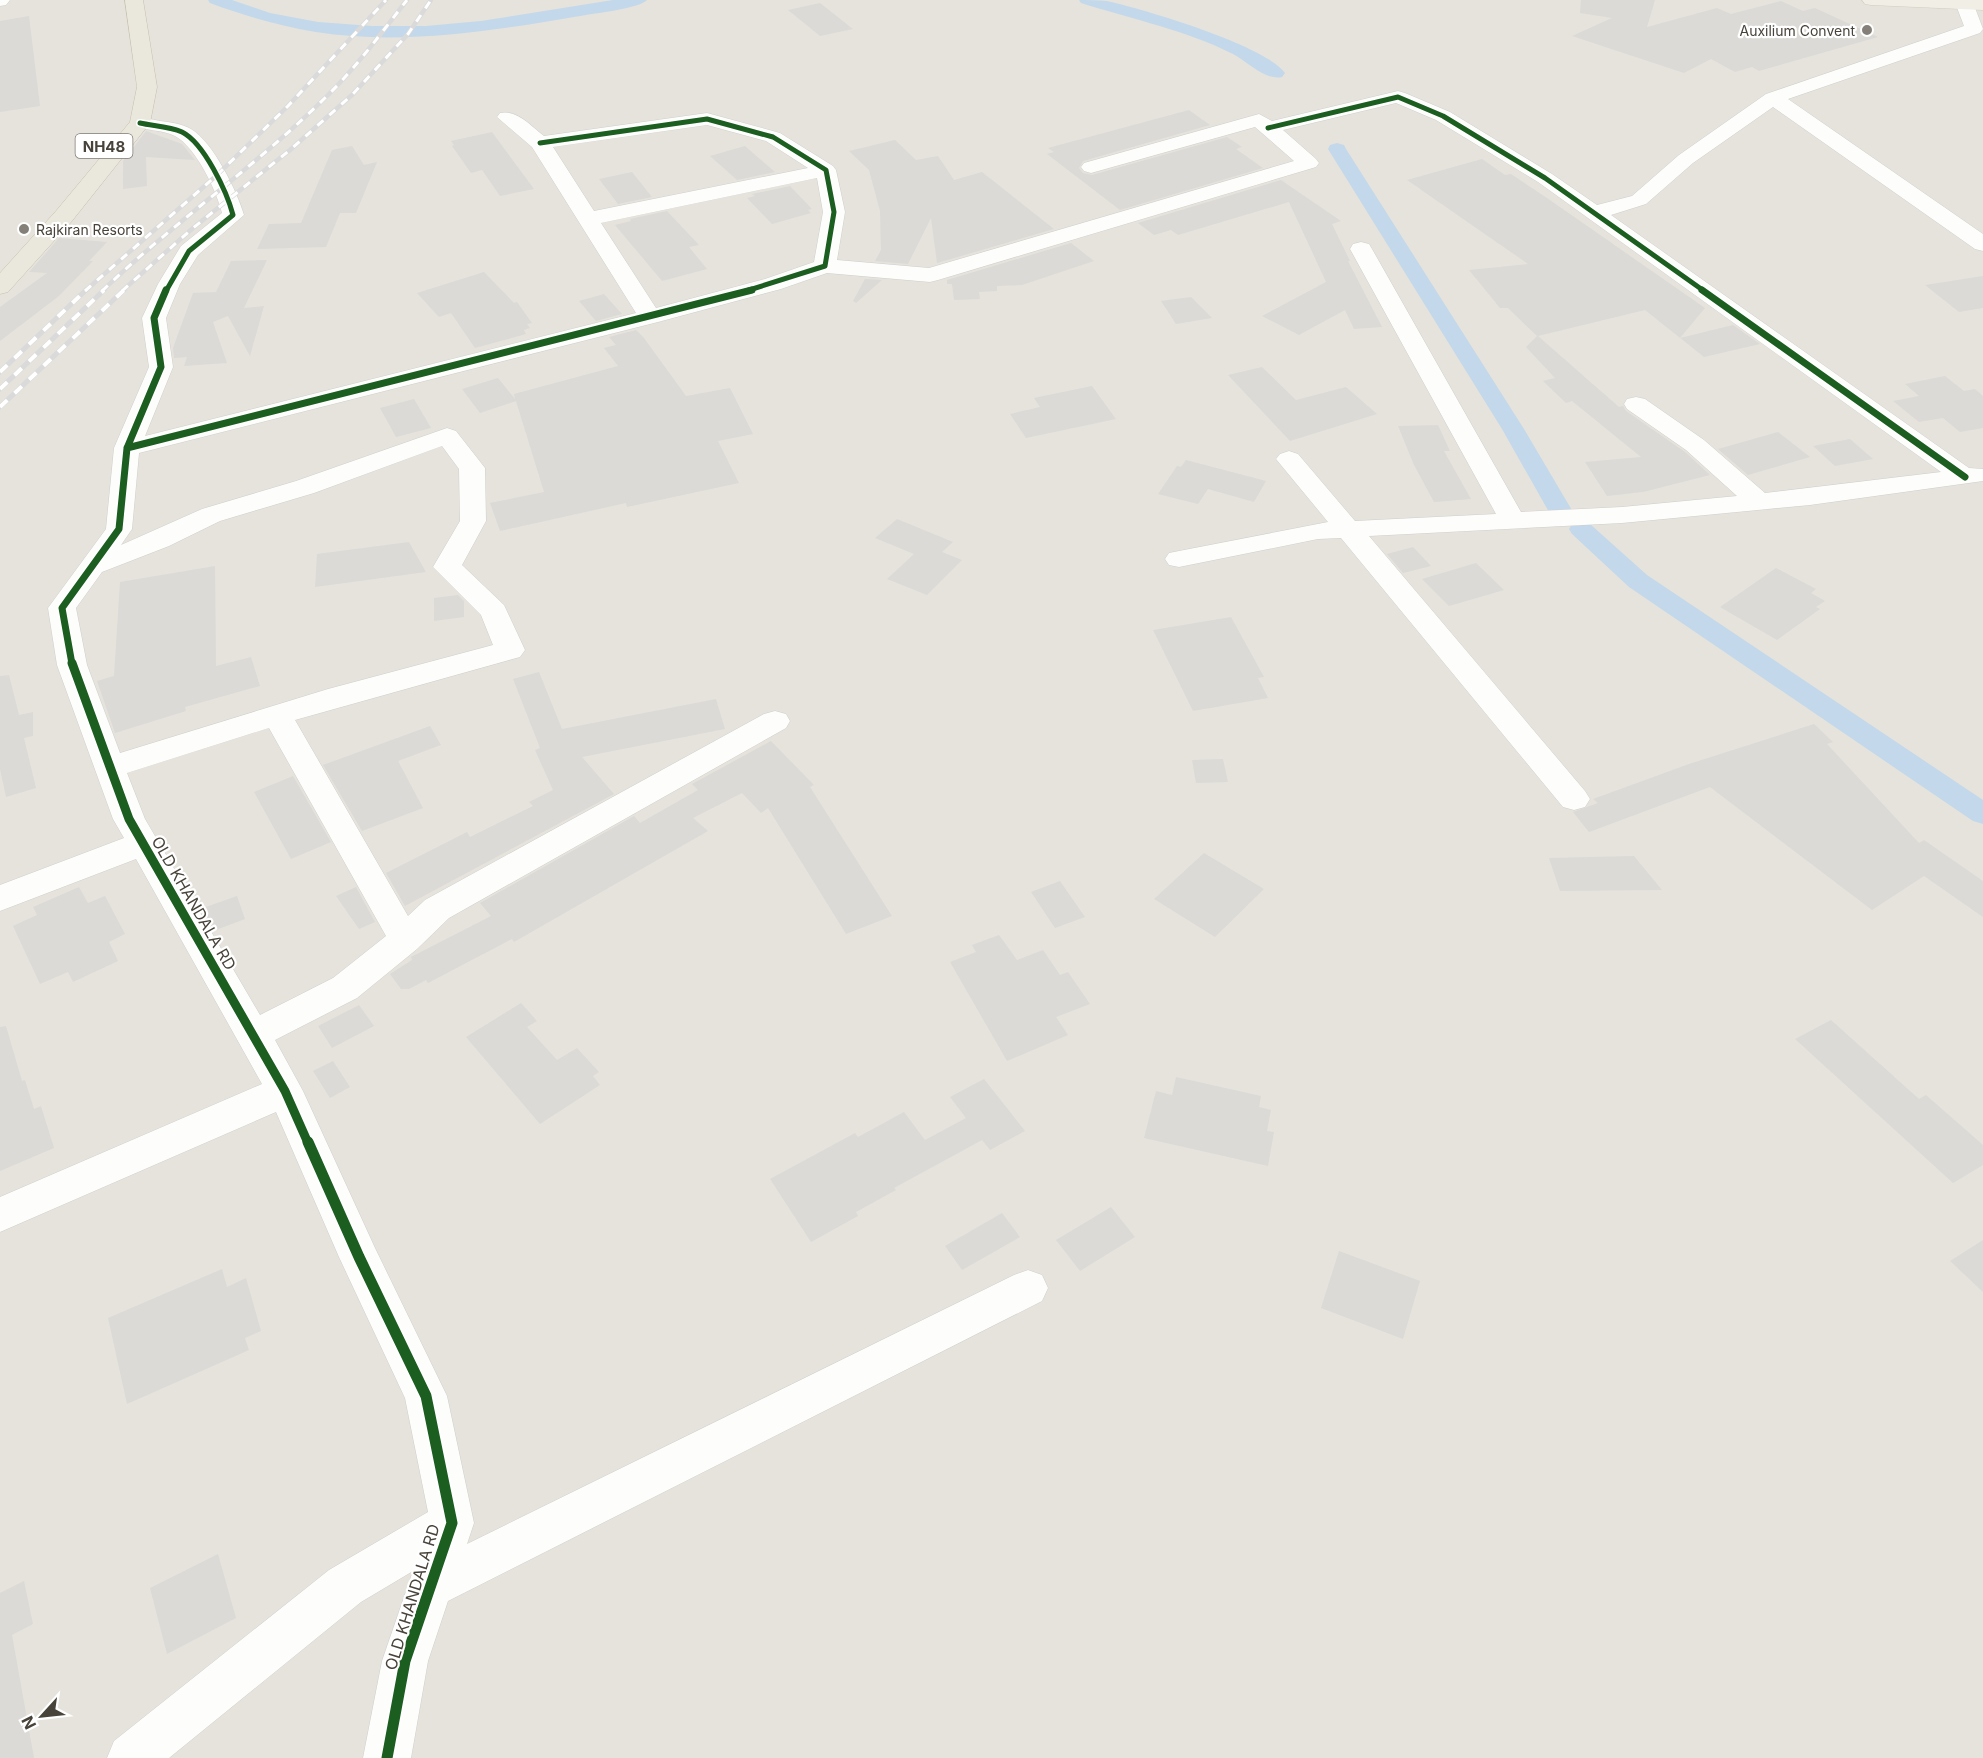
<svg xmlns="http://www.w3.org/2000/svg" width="1983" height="1758" viewBox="0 0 1983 1758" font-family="Inter,sans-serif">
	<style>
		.residential { fill: #e5e3dc }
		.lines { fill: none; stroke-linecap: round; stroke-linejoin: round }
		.canal { fill: #c3d8ea; fill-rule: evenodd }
		.building { fill: #dbdad6 }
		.minor-casing { stroke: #d0cfcb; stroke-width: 1 }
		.major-casing { stroke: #d2cdbe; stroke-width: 1 }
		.highway-casing { stroke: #c7bfad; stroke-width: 1 }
		.minor { fill: #fdfdfc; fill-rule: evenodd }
		.major { fill: #f1eee6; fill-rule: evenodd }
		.highway { fill: #eae8dd; fill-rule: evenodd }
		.rail-far1-casing { stroke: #dadada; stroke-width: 4.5 }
		.rail-casing { stroke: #dadada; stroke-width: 5 }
		.rail-far1 { stroke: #fff; stroke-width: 3; stroke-dasharray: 8; stroke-linecap: butt }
		.rail { stroke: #fff; stroke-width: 4; stroke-dasharray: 10; stroke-linecap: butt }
		.cycleway-far3-casing { stroke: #fff; stroke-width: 8 }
		.cycleway-far2-casing { stroke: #fff; stroke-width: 10 }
		.cycleway-far1-casing { stroke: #fff; stroke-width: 13 }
		.cycleway-casing { stroke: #fff; stroke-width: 15 }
		.cycleway-far3 { stroke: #1b5e20; stroke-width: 5 }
		.cycleway-far2 { stroke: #1b5e20; stroke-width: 7 }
		.cycleway-far1 { stroke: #1b5e20; stroke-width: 9 }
		.cycleway { stroke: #1b5e20; stroke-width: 11 }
		.poi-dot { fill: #848079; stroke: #fff; stroke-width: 2 }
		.labels { text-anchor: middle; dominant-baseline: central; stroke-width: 4.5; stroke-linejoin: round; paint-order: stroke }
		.far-poi-label { font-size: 14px; fill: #48433a; stroke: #fff; text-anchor: end }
		.shield { fill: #fff; stroke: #7f7b75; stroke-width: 1.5 }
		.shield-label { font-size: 15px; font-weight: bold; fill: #48433a }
		.street-label { font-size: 16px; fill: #48433a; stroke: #fff }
	</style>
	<rect width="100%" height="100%" fill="#f2f1ee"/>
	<path class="residential" d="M0,0H1983V1758H0Z"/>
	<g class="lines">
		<path class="canal" d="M208,0H232L270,13L318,22L372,26H426L481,21L613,0H647C640,8 598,13 586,15C498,30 405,46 316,32C280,26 245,16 210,3Z
			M1079,0C1088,0 1098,0 1107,1C1143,9 1265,45 1285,73L1282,77C1265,81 1247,61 1233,54C1186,30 1131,19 1081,3Z
			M1337,143L1344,145L1346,149L1524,429L1573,512L1570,517L1561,519L1552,517L1549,512L1502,429L1328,149L1330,145Z
			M1581,522L1590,524L1647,575L1983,800V824L1973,821L1629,587L1572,534L1569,529L1572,524Z"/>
	</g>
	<path class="building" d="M1581,0H1655L1647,27L1717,8L1731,14L1781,1L1803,11L1815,8L1878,37L1759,71L1752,67L1735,72L1711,59L1684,73L1572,36L1612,18L1580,13Z
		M820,3L853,29L820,36L788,10Z
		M29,16L40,106L0,112V21Z
		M1189,110L1210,125L1083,161L1079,168L1083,173L1092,175L1227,137L1242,147L1236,149L1263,168L1120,210L1047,154L1054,152L1048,148Z
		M146,131L182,144L195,160L146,157L147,186L123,189V161Z
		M492,132L534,189L500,196L482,170L471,173L452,146L454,145L451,141Z
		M895,140L916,160L938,156L954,180L982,172L1054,229L937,263L931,218L908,264L875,261L881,250L880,211L869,170L849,151Z
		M352,146L364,165L377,162L356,213H340L326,247L257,249L269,224L301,223L332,150Z
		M745,146L775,172L737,180L710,156Z
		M1482,159L1505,175L1511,174L1547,198L1705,308L1680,338L1733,325L1760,344L1704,357L1645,310L1538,336L1619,407L1623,406L1626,411L1685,452L1710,475L1643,492L1607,496L1585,462L1641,457L1572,401L1566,403L1543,381L1555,378L1526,347L1537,336L1508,308H1500L1469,270L1528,264L1407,180Z
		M632,172L652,197L618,204L599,179Z
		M1281,180L1341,221L1332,224L1350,261H1348L1382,327L1354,329L1345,310L1299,335L1262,316L1326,282L1289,202L1178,235L1171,230L1154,235L1138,223Z
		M790,186L812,209L808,210L811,213L772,224L747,198L755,196L752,194Z
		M667,211L699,245L689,247L707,269L662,281L615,225L631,221L630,219Z
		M59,238L107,242L89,261H93L59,296L0,341V307L47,273L29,272Z
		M1071,243L1094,261L1022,285L997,286V291L979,292L980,299L954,300L952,284H947V280Z
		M267,260L244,308L264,306L250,356L228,316L213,322L227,363L184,366L187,357L174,358L173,348L193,293L216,292L231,261Z
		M484,272L514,303L517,302L532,323L527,324L530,328L524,330L526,334L475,348L451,313L439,317L417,293Z
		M1983,276V308L1959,312L1925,285Z
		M865,279L882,280L856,303L853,301Z
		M604,294L622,314L596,321L579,301Z
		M1191,297L1212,318L1176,324L1161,301Z
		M636,330L644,338L686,396L730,388L753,434L718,441L739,483L627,507L626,503L500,531L490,503L544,492L516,401L480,413L462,389L498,378L515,399L514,394L618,366L604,348L616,345L609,337Z
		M1262,367L1296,400L1346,387L1377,414L1290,441L1228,375Z
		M1945,376L1964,391L1975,389L1983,396V428L1960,432L1943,418L1919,422L1893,401L1919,396L1905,384Z
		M1092,386L1116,419L1026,438L1010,414L1040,407L1034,398Z
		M414,399L431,428L396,437L380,408Z
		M1438,425L1450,451H1444L1471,499L1434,502L1414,465L1398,426Z
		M1778,432L1810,457L1748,475L1718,449Z
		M1850,439L1873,459L1835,466L1813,446Z
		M1186,460L1209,466L1266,481L1254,502L1208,489L1198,504L1158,494L1177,466L1181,467Z
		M897,519L953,542L942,552L962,560L927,595L887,579L914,554L875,538Z
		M409,542L426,572L315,587L317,554Z
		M1413,547L1431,566L1403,573L1387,554Z
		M1476,563L1504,590L1449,606L1422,579Z
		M215,566L216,666L251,657L260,686L185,707L186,711L115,733L97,681L114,676L120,582Z
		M1776,568L1816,589L1811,593L1825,601L1816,607L1820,609L1777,640L1720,607Z
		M458,595L464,601V617L434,621V598Z
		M1231,617L1264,677L1258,678L1268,698L1193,711L1153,630Z
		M539,672L562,729L716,699L725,729L582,757L614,794L405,906L386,873L467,832L470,837L533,806L529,802L553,790L535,750L540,748L513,679Z
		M9,675L19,715L33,712V736L24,738L36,788L6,797L0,769V676Z
		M1814,724L1833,742L1827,744L1919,843L1924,840L1983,881V917L1924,876L1872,910L1710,787L1589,832L1573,812L1598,803L1593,799L1689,764Z
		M430,726L441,745L398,761L423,808L362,831L323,765Z
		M771,741L814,785L810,787L892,916L846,934L768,808L761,813L742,793L693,818L708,831L514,942L512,939L428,983L426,980L409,989H401L390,974L412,960L411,957L491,916L480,903L634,816L640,823L698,790L692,784Z
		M1223,759L1228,782L1196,783L1192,760Z
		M293,776L331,842L291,859L254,792Z
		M1204,853L1264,889L1215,937L1154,899Z
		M1634,856L1662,890L1560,891L1549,858Z
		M1060,881L1085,917L1055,928L1031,892Z
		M79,887L88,903L105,896L125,934L109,942L118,961L73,982L68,972L40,984L13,926L37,915L33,907Z
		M356,887L375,922L359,929L336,896Z
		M237,896L245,919L213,931L203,908Z
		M999,935L1017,960L1043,950L1060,975L1068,972L1090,1004L1056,1017L1068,1035L1007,1061L950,962L976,952L972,945Z
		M521,1003L537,1021L527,1027L557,1060L577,1048L599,1072L593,1076L600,1085L540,1124L466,1037Z
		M359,1005L374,1026L332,1048L318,1026Z
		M1831,1020L1919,1099L1926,1095L1983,1145V1165L1953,1183L1795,1039Z
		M6,1026L22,1081L25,1080L34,1109L41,1106L54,1148L0,1171V1027Z
		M333,1061L350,1087L330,1098L313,1071Z
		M1176,1077L1261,1096L1259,1107L1271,1110L1267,1131L1274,1132L1268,1166L1144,1138L1156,1091L1172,1095Z
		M984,1079L1025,1131L990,1150L982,1140L894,1188L896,1190L856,1212L858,1216L811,1242L770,1179L855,1133L858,1137L904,1112L925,1140L966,1118L950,1097Z
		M1111,1207L1135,1237L1080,1271L1056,1240Z
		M1002,1213L1020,1237L962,1270L945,1246Z
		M1983,1240V1292L1950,1261Z
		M1339,1251L1420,1281L1403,1339L1321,1308Z
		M222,1269L227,1287L246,1278L261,1331L245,1338L249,1350L127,1404L108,1318Z
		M218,1554L236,1618L167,1654L150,1588Z
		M24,1581L33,1624L12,1635L34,1758H0V1593Z"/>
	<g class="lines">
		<defs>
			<path id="minor" d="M0,0H10L6,5L0,6Z
				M1966,0L1974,5L1983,29L1980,33L1788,99L1983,234V251L1975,249L1773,107L1693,163L1646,204L1611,215L1969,468L1983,469V481L1810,505L1622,523L1369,536L1585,791L1590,799L1585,807L1574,810L1563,807L1341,538L1318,539L1179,567L1169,565L1165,559L1169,553L1179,551L1328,522L1276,459L1280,454L1289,451L1298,454L1355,521L1496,514L1350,249L1353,244L1361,242L1369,244L1372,249L1521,512L1622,507L1737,496L1686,450L1627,409L1624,404L1627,399L1636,397L1645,399L1704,440L1765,493L1941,472L1538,182L1436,120L1396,103L1283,130L1316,159L1319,163L1316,167L938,280L930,282L827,273L781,289L658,322L139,453L132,529L121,545L202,509L296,481L447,428L456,431L485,468L486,521L462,565L504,605L525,650L520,657L295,720L408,916L425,900L764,714L775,711L786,714L790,721L786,728L449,918L417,949L357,998L275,1040L303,1091L375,1248L447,1396L474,1523L467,1544L1014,1275L1028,1270L1042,1275L1048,1288L1042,1301L448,1601L428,1661L411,1758H363L382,1661L413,1571L361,1602L169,1758H107L114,1741L329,1570L428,1512L405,1398L339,1257L276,1112L0,1232V1197L262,1084L136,859L0,911V885L124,838L113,819L57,665L48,608L106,529L114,448L149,367L142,318L158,284L181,246L222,213C217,192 196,147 175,136C163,130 146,130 133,127L130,123L133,119C142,117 151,119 160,121C170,122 182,124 191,129C213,142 237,191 244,215L198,255L180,284L166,318L173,367L145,436L636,313L532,147L497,117L500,113C517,109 532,127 544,136L707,113L780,133L833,166L836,170L845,212L837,260L929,268L1294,161L1255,127L1091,173L1084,171L1081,167L1084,163L1259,114L1272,121L1398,91L1405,93L1450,112L1552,174L1597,205L1632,196L1679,155L1766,94L1964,26L1956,5L1959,1ZM707,125L766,141L808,168L594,211L553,147ZM817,178L823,212L814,262L765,279L656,308L601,223ZM442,446L459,469L460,521L433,567L481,615L493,645L328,689L120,753L87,665L76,608L102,572L169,546L220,521L314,493ZM269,728L386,936L333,978L260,1015L145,819L127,773Z"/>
			<path id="major" d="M1862,0H1983V10L1871,5L1865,4Z"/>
			<path id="highway" d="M125,0H143L157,87L150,123L72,221L8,292L0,294V273L56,211L130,122L137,87Z"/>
		</defs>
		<use href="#minor" class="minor-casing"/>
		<use href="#major" class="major-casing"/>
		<use href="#highway" class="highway-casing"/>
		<use href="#minor" class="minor"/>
		<use href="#major" class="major"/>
		<use href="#highway" class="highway"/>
		<defs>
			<path id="rail-far1" d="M85,291L216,176L288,106L386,0
				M102,291C174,222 258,165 329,94C358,65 382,32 407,0
				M122,291L193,228L290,150L352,95L408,34L431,0"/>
			<path id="rail" d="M0,372L86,290
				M0,389L104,290
				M0,407L124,290"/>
		</defs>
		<use href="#rail-far1" class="rail-far1-casing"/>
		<use href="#rail" class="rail-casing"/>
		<use href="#rail-far1" class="rail-far1"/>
		<use href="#rail" class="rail"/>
		<defs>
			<path id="cycleway-far3" d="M140,123C153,126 169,126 182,132C204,143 227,192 233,215L189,251L166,291
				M1268,128L1398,97L1443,116L1545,178L1704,291
				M540,143L707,119L773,137L826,170L834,212L825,266L746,291"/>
			<path id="cycleway-far2" d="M1702,290L1965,477
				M127,448L752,290
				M72,664L62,608L119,529L127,448L161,367L154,318L166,290"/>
			<path id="cycleway-far1" d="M72,663L129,819L285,1091L308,1143"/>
			<path id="cycleway" d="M308,1142L359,1257L426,1396L452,1523L405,1661L387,1758"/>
		</defs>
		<use href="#cycleway-far3" class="cycleway-far3-casing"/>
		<use href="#cycleway-far2" class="cycleway-far2-casing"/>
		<use href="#cycleway-far1" class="cycleway-far1-casing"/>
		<use href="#cycleway" class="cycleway-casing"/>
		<use href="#cycleway-far3" class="cycleway-far3"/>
		<use href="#cycleway-far2" class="cycleway-far2"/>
		<use href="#cycleway-far1" class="cycleway-far1"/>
		<use href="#cycleway" class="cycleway"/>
	</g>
	<g class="poi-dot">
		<circle cx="1867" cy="30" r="6"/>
		<circle cx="24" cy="229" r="6"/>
	</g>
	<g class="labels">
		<g class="far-poi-label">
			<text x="1855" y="30">Auxilium Convent</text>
			<text x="36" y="229" text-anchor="start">Rajkiran Resorts</text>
		</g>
		<rect class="shield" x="75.5" y="134" width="57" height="24" rx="4.5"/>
		<g class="shield-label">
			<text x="104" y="146">NH48</text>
		</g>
		<g class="street-label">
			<text transform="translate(194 903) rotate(60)">OLD KHANDALA RD</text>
			<text transform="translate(412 1597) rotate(-73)">OLD KHANDALA RD</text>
		</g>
	</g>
	<g transform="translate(42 1716) rotate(243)" stroke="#ffffff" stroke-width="4.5" paint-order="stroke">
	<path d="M0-4.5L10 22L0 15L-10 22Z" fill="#48433a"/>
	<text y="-9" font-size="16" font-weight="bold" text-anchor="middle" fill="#48433a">N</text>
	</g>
</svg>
